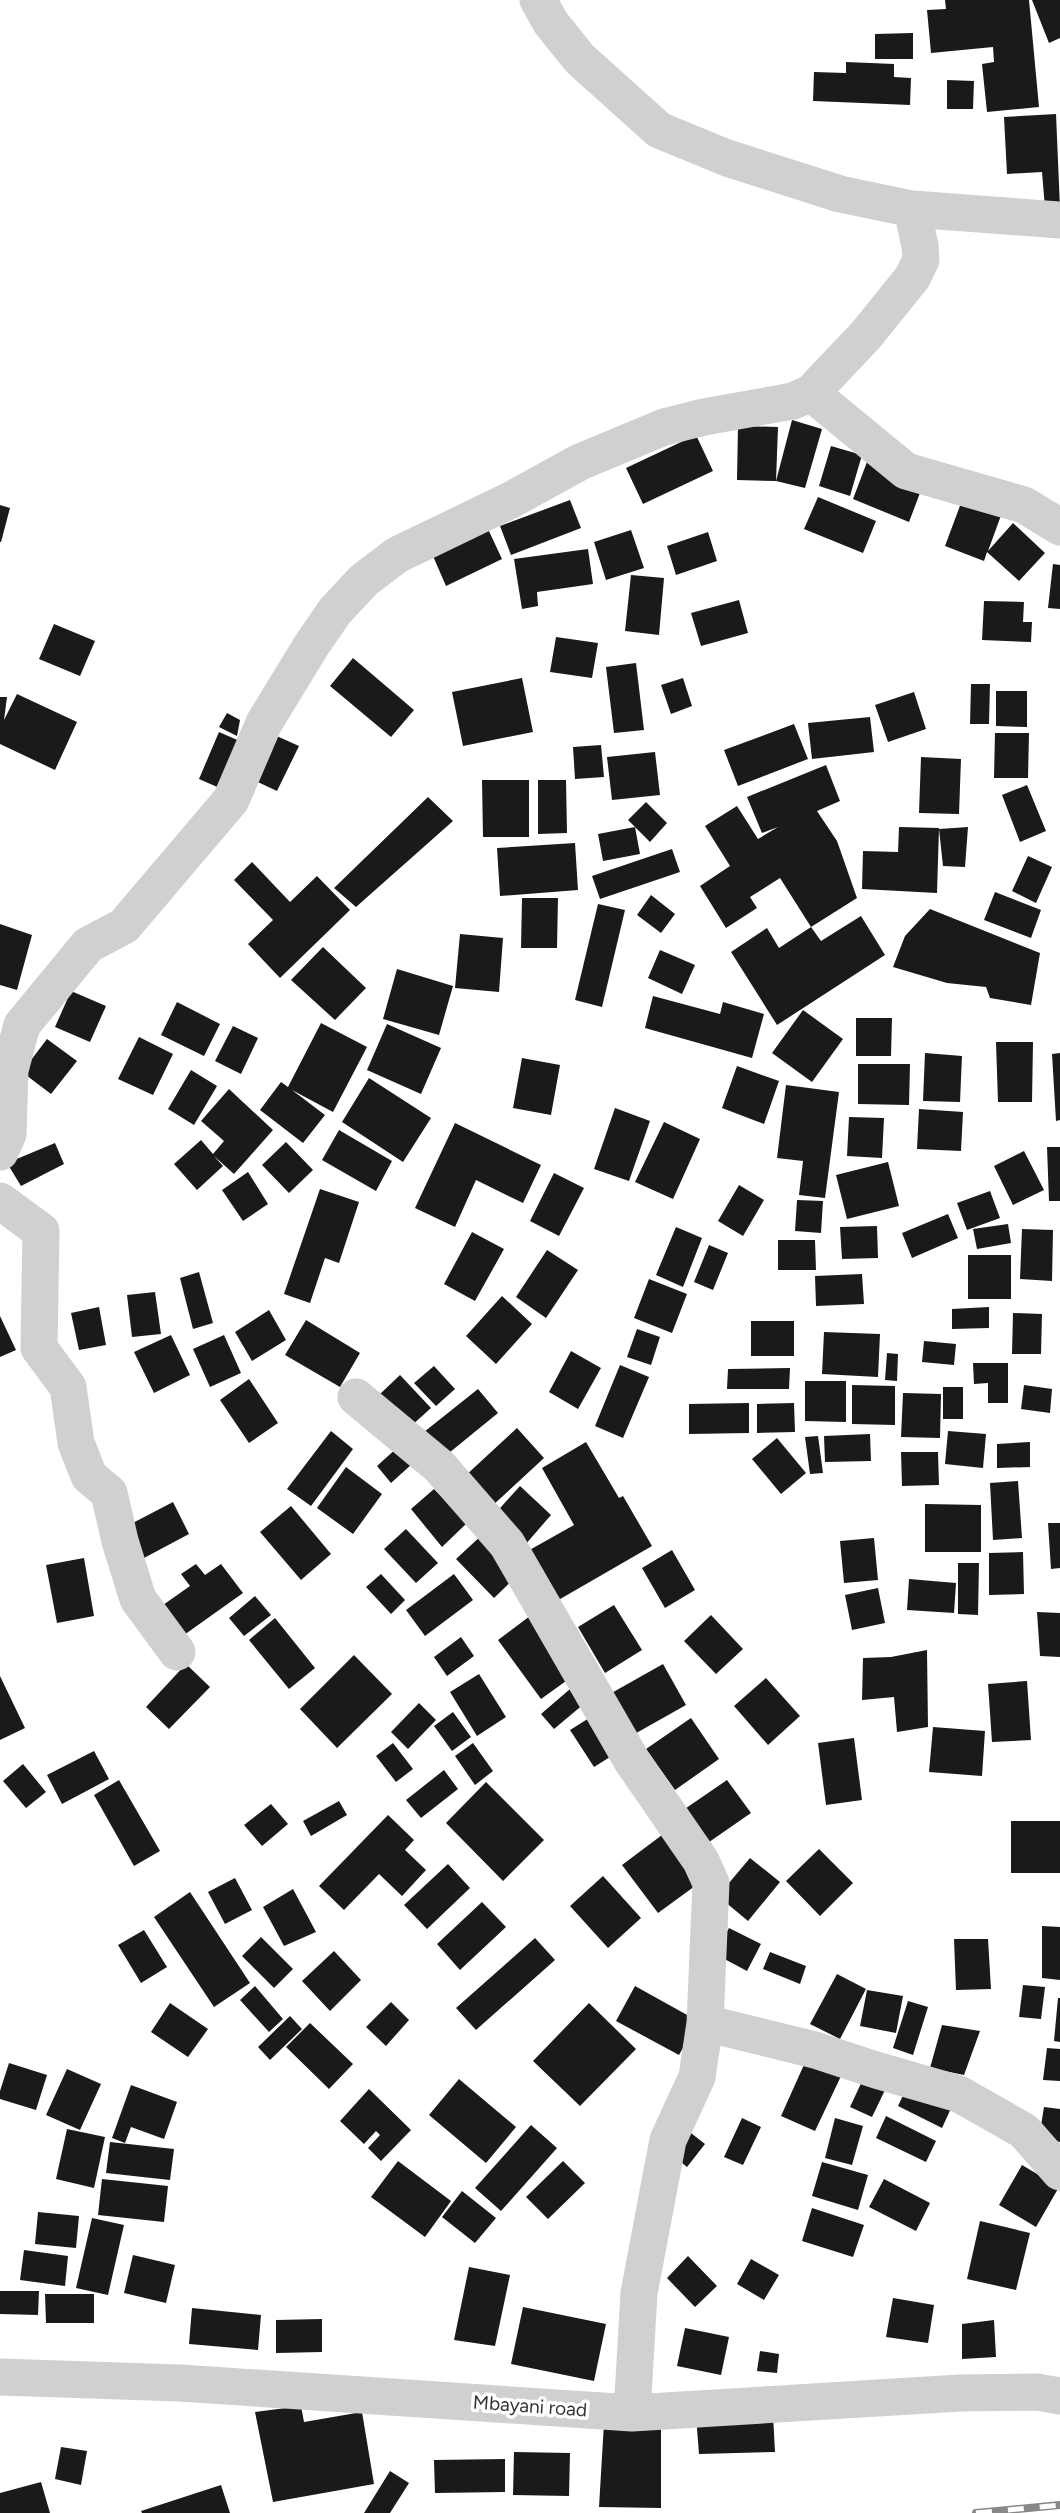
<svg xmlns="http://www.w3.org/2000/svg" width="1060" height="2513" viewBox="0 0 1060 2513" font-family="Figtree,sans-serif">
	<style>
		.building { fill: #1a1a1a }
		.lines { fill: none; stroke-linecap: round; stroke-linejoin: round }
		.street { stroke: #d0d0d0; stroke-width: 37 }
		.rail-casing { stroke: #888; stroke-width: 8 }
		.rail { stroke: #fff; stroke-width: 5; stroke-dasharray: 16; stroke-linecap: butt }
		.labels { text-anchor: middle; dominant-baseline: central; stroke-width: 7; stroke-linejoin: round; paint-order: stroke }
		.street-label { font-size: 19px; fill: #333; stroke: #fff }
	</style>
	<rect width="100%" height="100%" fill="#fff"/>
	<path class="building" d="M945,0H1029L1039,107L987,112L982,64L994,62L993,47L931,53L927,10L946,9Z
		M1032,0H1060V38L1049,43Z
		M913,33V59H875V34Z
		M846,62L894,64V77L911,78L910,105L813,101L814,72L846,73Z
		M947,80L974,81L973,109H947Z
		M1056,114L1060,208H1045L1042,172L1007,174L1004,117Z
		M792,420L822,429L805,488L776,481Z
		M738,426L778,427L776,481L737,480Z
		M696,435L713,471L643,504L626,468Z
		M831,446L862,455L850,496L819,486Z
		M867,462L923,485L909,522L853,499Z
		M964,495L1003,510L988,551L1013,523L1045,553L1019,581L987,552L984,561L945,546Z
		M818,497L876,521L863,553L804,529Z
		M570,500L581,528L511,555L500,526Z
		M0,505L10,508L1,542H0Z
		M488,529L502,559L446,586L433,556Z
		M631,530L644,568L606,580L594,542Z
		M708,532L717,561L676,575L667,546Z
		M588,549L593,584L537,592L538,606L522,609L514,559Z
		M1053,564L1060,565V609L1048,608Z
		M631,575L664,578L659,635L625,631Z
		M739,600L748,633L701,646L691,613Z
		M984,601L1024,602L1023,622H1032L1031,642L982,640Z
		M54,624L95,641L80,676L39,659Z
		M556,637L598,643L592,678L550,672Z
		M353,658L414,710L391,737L330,686Z
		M636,663L644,730L614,733L606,667Z
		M522,678L533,732L463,746L452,692Z
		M683,678L692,706L671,714L661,685Z
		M971,684H990L989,724H970Z
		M996,691H1027V727L996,726Z
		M914,692L926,729L888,742L875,705Z
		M17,694L77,722L55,770L0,744V697H7L4,720Z
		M227,713L240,720L237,736L219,727Z
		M870,717L874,752L812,759L808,723Z
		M794,724L808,759L738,786L724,750Z
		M261,729L299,746L277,791L243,775Z
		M219,732L251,746L231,793L199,779Z
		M995,733H1029L1028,778H994Z
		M601,745L604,777L575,779L573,747Z
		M655,752L660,795L612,800L607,757Z
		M921,757L961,759L959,814L919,813Z
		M826,765L840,801L817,811L837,841L857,898L811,927L821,941L861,916L885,955L777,1025L731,952L767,928L779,948L811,927L780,878L750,897L757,908L726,928L700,886L730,866L705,826L737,806L758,839L778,827L762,833L747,797Z
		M482,780H529V837H483Z
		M538,780H566L567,833L538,834Z
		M1027,785L1046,831L1020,842L1002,795Z
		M428,797L453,821L356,907L334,888Z
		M646,802L667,823L650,842L628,820Z
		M635,827L640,854L603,861L598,834Z
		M899,827L939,828L937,893L862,889L863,851L898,852Z
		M968,827L965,867L943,866L939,829Z
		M575,843L578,890L500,896L497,848Z
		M672,849L680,872L600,899L592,876Z
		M1028,856L1052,867L1036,903L1012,891Z
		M252,862L290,902L317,876L350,910L280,978L248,944L273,920L234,880Z
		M995,892L1041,910L1031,938L984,920Z
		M651,895L675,914L661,933L637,915Z
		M522,898H558L557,948H521Z
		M598,904L625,910L602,1007L575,1000Z
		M930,909L1040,953L1031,1005L990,998L986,987L947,983L893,967L905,936Z
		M0,924L32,935L17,990L0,985Z
		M460,934L503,938L499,992L455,988Z
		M323,947L366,988L335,1020L291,980Z
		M660,950L695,965L682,994L648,978Z
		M397,969L453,986L439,1035L383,1019Z
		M71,991L106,1006L90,1042L55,1027Z
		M653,996L720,1014L723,1002L764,1014L752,1058L645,1028Z
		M177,1002L220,1024L204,1056L161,1035Z
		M803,1010L843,1039L812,1082L772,1053Z
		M856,1018H892L891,1056H856Z
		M321,1023L367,1047L333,1112L292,1090L325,1115L303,1143L260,1110L281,1082L288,1087Z
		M387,1024L441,1048L421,1094L367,1070Z
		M233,1026L258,1038L241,1074L215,1061Z
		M139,1037L173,1054L153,1095L118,1079Z
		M47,1039L77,1061L51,1094L22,1072Z
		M996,1042H1033L1032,1102H998Z
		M925,1053L962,1056L960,1102L923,1101Z
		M1060,1053V1120L1056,1121L1052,1054Z
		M522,1058L560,1065L551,1115L513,1108Z
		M858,1064H910L909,1105L858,1104Z
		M737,1066L779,1081L764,1124L722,1108Z
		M191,1070L217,1086L194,1125L168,1109Z
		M369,1078L431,1118L403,1162L342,1122Z
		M786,1085L839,1092L825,1198L799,1195L803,1161L777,1158Z
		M229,1089L273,1130L234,1174L214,1156L223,1166L197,1190L174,1164L201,1140L213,1154L224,1141L201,1121Z
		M615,1108L650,1121L629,1181L594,1169Z
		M919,1109L963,1112L961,1151L917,1149Z
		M849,1117L884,1118L882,1158L847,1156Z
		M664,1122L700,1139L673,1199L635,1182Z
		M455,1123L541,1165L523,1203L476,1180L455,1227L415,1208Z
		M339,1130L392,1161L376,1191L322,1160Z
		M286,1142L313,1170L289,1193L262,1165Z
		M55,1143L64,1164L21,1186L7,1163Z
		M1047,1147H1060V1201H1049Z
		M1024,1151L1044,1190L1013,1205L994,1166Z
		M888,1162L899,1206L847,1219L836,1175Z
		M248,1172L268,1204L243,1221L222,1190Z
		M554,1173L584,1188L559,1236L530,1221Z
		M739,1185L764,1200L743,1236L718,1221Z
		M320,1189L359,1202L339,1263L325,1258L310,1303L284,1294Z
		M990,1191L1000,1218L967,1230L957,1203Z
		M797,1200L823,1201L821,1233L795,1231Z
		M948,1214L958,1238L912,1258L902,1233Z
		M1008,1224L1011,1243L977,1249L973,1229Z
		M877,1226L878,1258L842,1259L840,1227Z
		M676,1227L702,1238L683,1287L656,1275Z
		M1022,1229L1053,1230L1052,1281L1020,1279Z
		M472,1232L504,1249L475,1301L444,1284Z
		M778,1240H815L816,1270H778Z
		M709,1245L728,1253L713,1290L694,1282Z
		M547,1250L578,1270L546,1318L516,1297Z
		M968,1255H1011V1299H968Z
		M199,1272L213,1323L193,1329L180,1278Z
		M862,1274L864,1304L816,1306L815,1276Z
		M649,1279L687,1294L672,1333L634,1318Z
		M155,1292L161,1334L132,1337L127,1295Z
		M502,1296L532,1324L496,1364L466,1336Z
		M99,1307L106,1345L79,1350L71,1313Z
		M989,1307V1328L952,1329V1309Z
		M269,1310L286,1340L252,1361L235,1332Z
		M1013,1313L1042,1314L1041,1354H1012Z
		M0,1316L16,1350L0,1357Z
		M306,1320L360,1353L340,1387L285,1355Z
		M751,1321H794V1356H751Z
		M637,1329L660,1337L651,1365L627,1357Z
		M824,1332L880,1334L878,1377L822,1374Z
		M171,1335L190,1375L154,1393L134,1352Z
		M224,1335L241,1373L210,1387L193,1349Z
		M924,1341L956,1344L954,1365L922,1362Z
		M571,1351L601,1368L578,1409L549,1392Z
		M887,1353L898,1354L897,1381L885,1380Z
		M973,1363H1008V1403H988V1383L974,1384Z
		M620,1365L649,1377L623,1438L595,1426Z
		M434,1366L455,1389L436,1406L414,1383Z
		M790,1368L789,1389H727L728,1369Z
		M400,1375L431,1408L410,1427L379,1395Z
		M249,1379L278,1423L249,1443L220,1400Z
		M805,1381H846V1422L805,1421Z
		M852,1385L895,1386V1425L852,1424Z
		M1024,1385L1052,1389L1050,1413L1021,1409Z
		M943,1387H963V1419H943Z
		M478,1389L498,1413L444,1457L424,1432Z
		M903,1393L941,1394L940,1438L901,1437Z
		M749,1403V1433L689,1434V1404Z
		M794,1403L795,1432L757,1433V1404Z
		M517,1428L544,1458L492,1506L464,1477Z
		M331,1431L353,1449L311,1506L287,1489Z
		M948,1431L986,1434L983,1468L945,1464Z
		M870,1434L871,1461L825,1462L824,1436Z
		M818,1436L823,1473L810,1474L805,1437Z
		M777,1438L806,1473L781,1494L752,1459Z
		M586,1442L619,1498L623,1496L652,1546L555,1602L526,1552L574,1525L542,1468Z
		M1030,1442V1467L997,1468V1444Z
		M398,1447L412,1464L391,1483L377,1466Z
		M901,1452H938L939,1485L902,1486Z
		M346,1467L382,1494L353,1534L317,1508Z
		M1018,1481L1022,1538L993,1540L990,1483Z
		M520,1486L551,1515L525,1545L493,1516Z
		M434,1489L467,1523L442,1547L411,1509Z
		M173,1502L189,1534L144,1558L127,1526Z
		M925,1504L981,1505V1552H925Z
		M291,1506L331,1554L301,1580L260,1532Z
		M1048,1523H1060V1568L1051,1569Z
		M406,1529L438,1563L416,1583L384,1549Z
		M483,1534L520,1573L494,1598L456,1559Z
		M874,1538L878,1580L844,1583L840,1541Z
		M672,1550L695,1590L665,1608L642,1568Z
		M1023,1552L1024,1594L989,1595V1553Z
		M84,1558L94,1616L57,1623L46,1565Z
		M958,1563H979L978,1615L958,1614Z
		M196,1564L205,1575L221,1564L243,1593L184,1635L163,1605L190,1586L181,1574Z
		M381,1574L405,1600L391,1614L366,1587Z
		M454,1574L473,1600L425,1636L406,1610Z
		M909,1579L956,1583L954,1613L907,1610Z
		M878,1588L885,1623L852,1630L845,1595Z
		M255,1596L271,1615L244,1636L229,1618Z
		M614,1605L642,1650L605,1673L578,1627Z
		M1037,1612L1060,1613V1657L1040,1656Z
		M711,1615L743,1649L716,1674L684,1641Z
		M530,1616L573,1676L541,1699L498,1640Z
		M275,1618L315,1668L289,1689L249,1640Z
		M461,1637L474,1656L447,1676L434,1657Z
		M927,1650L928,1727L897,1732L894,1697L862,1700L863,1658L891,1657Z
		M354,1655L392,1694L337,1748L300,1709Z
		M186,1664L210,1687L169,1729L146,1707Z
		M663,1664L686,1705L631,1736L608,1695Z
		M479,1674L506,1717L477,1736L450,1692Z
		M0,1676L25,1728L0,1740Z
		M766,1678L800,1716L768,1745L734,1706Z
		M1027,1681L1031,1740L992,1742L988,1684Z
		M577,1683L591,1698L554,1729L541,1714Z
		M419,1703L436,1720L408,1749L391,1732Z
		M453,1712L471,1737L452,1751L434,1726Z
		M594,1715L618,1752L594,1767L570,1730Z
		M691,1718L719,1759L675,1790L646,1749Z
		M933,1727L985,1731L982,1776L929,1772Z
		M854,1738L862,1800L826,1805L818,1743Z
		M393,1743L413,1769L396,1782L376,1756Z
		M473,1743L493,1771L475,1785L455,1756Z
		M94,1751L109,1779L62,1804L47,1775Z
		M23,1764L46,1792L26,1808L3,1781Z
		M444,1770L458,1789L421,1818L406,1800Z
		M119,1780L160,1851L134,1866L94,1795Z
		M727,1780L751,1813L699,1849L676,1815Z
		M486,1782L544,1840L503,1881L446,1823Z
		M339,1801L347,1815L311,1836L303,1821Z
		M271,1804L288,1824L262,1846L244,1825Z
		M388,1815L414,1840L405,1850L426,1870L402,1896L379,1874L344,1910L319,1886Z
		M1011,1821H1060V1873H1011Z
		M670,1829L706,1878L658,1913L622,1865Z
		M819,1849L853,1883L820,1916L786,1881Z
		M750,1858L780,1882L748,1921L718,1896Z
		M448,1864L470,1888L427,1929L404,1905Z
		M603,1876L641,1918L608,1948L570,1906Z
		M235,1878L252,1910L225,1924L208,1892Z
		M293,1889L316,1932L284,1946L263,1907Z
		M190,1892L250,1983L214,2007L154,1917Z
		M482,1902L506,1927L460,1970L437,1944Z
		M1042,1926L1060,1927V1980L1042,1978Z
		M729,1928L761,1944L747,1971L715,1954Z
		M144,1930L167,1967L141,1983L118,1945Z
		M261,1937L293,1969L274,1988L242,1956Z
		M535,1938L555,1960L476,2030L456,2008Z
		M954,1939H988L991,1989L956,1990Z
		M334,1951L361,1980L330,2011L302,1981Z
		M770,1952L806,1966L800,1984L763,1969Z
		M837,1974L866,1989L840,2039L810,2024Z
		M1023,1985L1045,1987L1041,2019L1019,2017Z
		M255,1986L283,2019L269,2032L240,2000Z
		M635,1986L698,2021L679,2055L616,2021Z
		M867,1990L903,1996L896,2033L860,2026Z
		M1058,1998H1060V2042L1054,2041Z
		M908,2001L928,2007L913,2055L893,2048Z
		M391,2002L409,2020L386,2046L366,2027Z
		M170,2003L208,2029L188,2057L151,2032Z
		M589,2003L636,2049L580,2106L533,2061Z
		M290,2016L302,2029L270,2060L258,2047Z
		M310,2023L353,2064L329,2089L286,2047Z
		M942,2025L980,2031L964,2075L930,2068Z
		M1047,2048L1060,2049V2081L1043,2080Z
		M807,2058L842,2074L815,2131L781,2116Z
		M9,2063L47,2075L36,2110L0,2099V2091Z
		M67,2069L101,2084L80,2130L46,2115Z
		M864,2077L886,2088L872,2117L850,2107Z
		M459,2079L516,2127L486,2163L429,2115Z
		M909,2083L953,2104L942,2128L898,2106Z
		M131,2085L177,2102L164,2139L131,2127L125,2143L112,2138Z
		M369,2089L411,2130L381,2161L368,2148L380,2135L376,2131L364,2144L340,2121Z
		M1044,2107L1060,2109V2142L1039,2138Z
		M886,2116L936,2141L926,2162L876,2138Z
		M742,2118L761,2127L743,2165L724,2157Z
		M835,2118L863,2126L852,2165L825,2158Z
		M531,2125L557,2148L501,2211L475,2188Z
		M67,2129L105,2137L94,2188L56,2179Z
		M687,2130L705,2144L687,2167L670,2153Z
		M110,2142L174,2149L170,2180L106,2173Z
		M398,2161L451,2201L425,2237L371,2197Z
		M563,2161L585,2183L548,2219L526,2197Z
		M822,2162L868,2175L858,2210L812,2196Z
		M1022,2165L1059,2187L1036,2227L999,2205Z
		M102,2179L168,2186L164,2222L98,2215Z
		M884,2179L930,2203L916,2231L869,2207Z
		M462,2191L496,2218L475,2243L442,2217Z
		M812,2208L864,2225L853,2257L802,2241Z
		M38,2212L79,2216L76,2248L35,2244Z
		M92,2218L124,2225L108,2295L76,2288Z
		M980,2221L1030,2233L1016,2290L967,2279Z
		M24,2250L68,2256L65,2286L20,2280Z
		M133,2255L175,2265L166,2303L124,2293Z
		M688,2256L717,2286L695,2307L667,2278Z
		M751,2259L779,2275L764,2300L737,2284Z
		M469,2267L510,2275L495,2346L454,2340Z
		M0,2291H39L38,2315L0,2314Z
		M45,2294H94V2323H46Z
		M893,2298L934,2305L928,2343L886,2337Z
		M523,2307L606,2324L594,2381L511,2364Z
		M192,2308L261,2315L258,2350L189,2344Z
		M322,2319V2352L276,2353V2320Z
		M994,2320L996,2357L962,2359V2324Z
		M685,2328L729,2337L721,2375L677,2366Z
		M760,2351L779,2354L777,2373L757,2371Z
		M301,2406L304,2422L362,2412L374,2484L273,2502L255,2412Z
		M773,2415L775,2452L699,2454L696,2416Z
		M604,2423L661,2424V2508L599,2507Z
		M61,2447L87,2451L81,2485L55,2479Z
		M514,2452L570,2453L569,2496L513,2495Z
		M505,2459V2492L435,2493L434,2460Z
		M390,2471L409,2483L390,2513H364Z
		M41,2482L50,2513H0V2493Z
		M221,2485L230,2513H142L141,2511Z"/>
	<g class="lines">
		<path class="street" d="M538,0L551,23L580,59L659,130L727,158L840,194L912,209L1060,220
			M811,393L906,471L1024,505L1060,527
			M0,1152L8,1134L10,1070L22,1025L88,945L124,926L231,800L264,723L311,646L335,611L364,580L397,555L511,500L580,462L664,427L704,417L793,401L811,393L866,335L912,278L921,260L920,246L912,209
			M0,1201L41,1231L39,1348L68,1387L76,1443L89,1476L109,1493L120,1541L138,1599L177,1652
			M356,1397L439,1466L507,1544L632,1761L701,1861L711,1883L705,2023L697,2077L668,2140L639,2293L632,2413
			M705,2023L815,2050L876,2070L959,2094L1024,2131L1060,2172
			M0,2377L180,2383L632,2413L960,2393L1037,2392L1060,2396"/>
		<defs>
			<path id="rail" d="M976,2513L1060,2505"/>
		</defs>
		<use href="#rail" class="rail-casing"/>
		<use href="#rail" class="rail"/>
	</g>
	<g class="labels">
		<g class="street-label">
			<text transform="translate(530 2406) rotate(4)">Mbayani road</text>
		</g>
	</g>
</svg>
